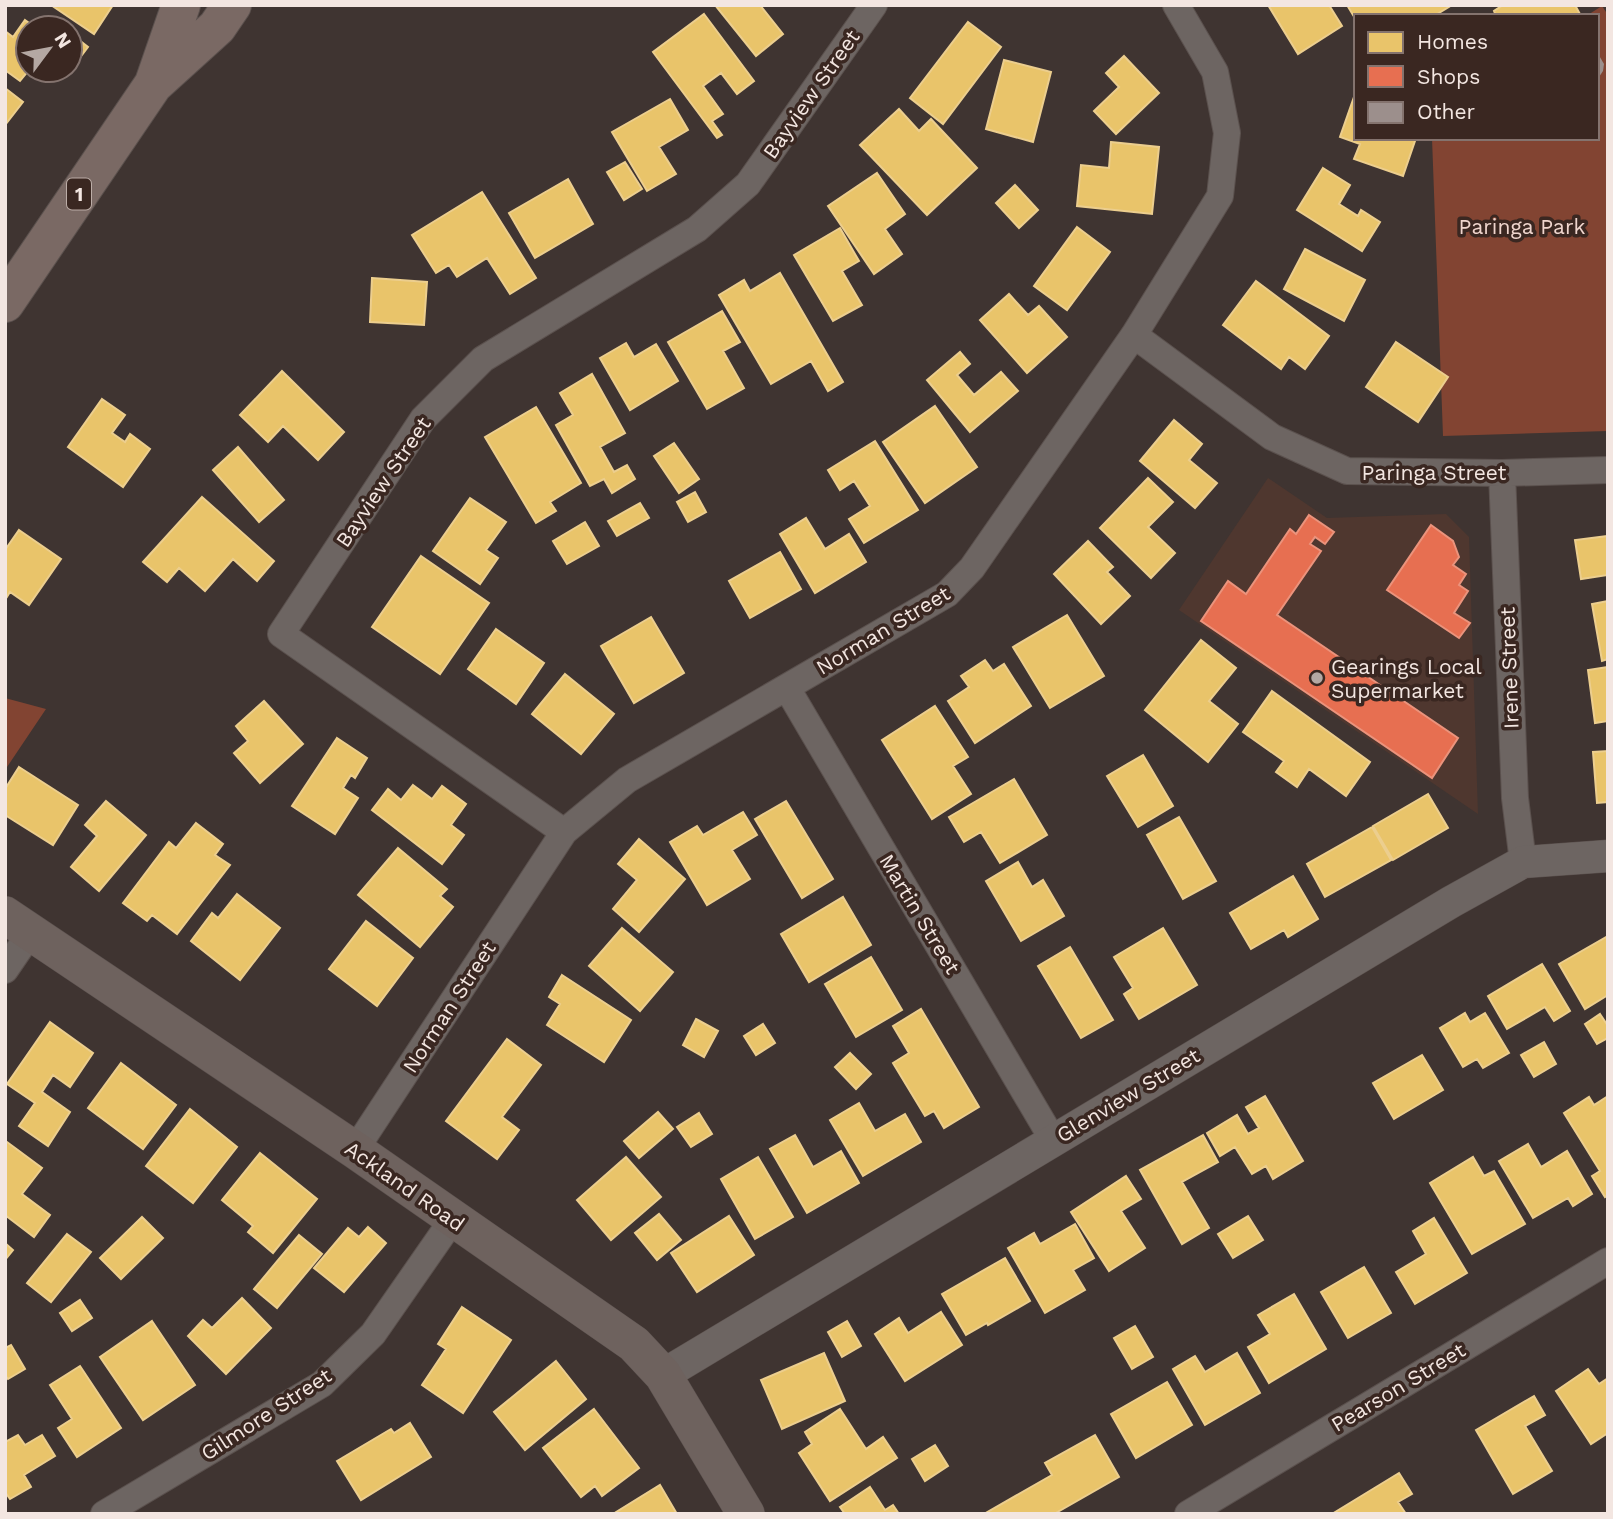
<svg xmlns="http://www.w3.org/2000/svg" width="1613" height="1519" viewBox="0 0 1613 1519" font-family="'Work Sans',sans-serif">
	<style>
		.built { fill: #4f372f }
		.green { fill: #824432 }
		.homes { fill: #e9c46a; stroke: #ecce8e; stroke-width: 2 }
		.shops { fill: #e76f51; stroke: #eb937c; stroke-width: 2 }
		.building { fill: #9c8f8c }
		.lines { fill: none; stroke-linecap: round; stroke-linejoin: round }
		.minor-casing { stroke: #5b514e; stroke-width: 28 }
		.tertiary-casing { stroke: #5b514e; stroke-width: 33 }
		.secondary-casing { stroke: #5b514e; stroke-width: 38 }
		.trunk-casing { stroke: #5b514e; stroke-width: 40 }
		.minor { stroke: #6d6562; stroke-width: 26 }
		.tertiary { stroke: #6d6562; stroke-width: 32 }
		.secondary { stroke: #6e625e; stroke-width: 37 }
		.trunk { stroke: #7a6964; stroke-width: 38 }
		.poi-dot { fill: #b4a8a3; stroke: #3a2721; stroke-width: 2.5 }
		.labels { text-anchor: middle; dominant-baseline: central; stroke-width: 7; stroke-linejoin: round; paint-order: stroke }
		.shield { fill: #3a2721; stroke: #bcada7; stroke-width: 2 }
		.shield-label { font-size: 19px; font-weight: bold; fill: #f3e6e1 }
		.street-label { font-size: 21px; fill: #f3e6e1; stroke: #3a2721 }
		.park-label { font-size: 21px; fill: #efd5cd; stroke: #3a2721 }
		.poi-label { font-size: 21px; fill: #f3e6e1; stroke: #3a2721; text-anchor: start }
	</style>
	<rect width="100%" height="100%" fill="#3f3431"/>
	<path class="built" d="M1268,478L1327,518L1446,514L1469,537L1478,814L1179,610Z"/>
	<path class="green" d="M1602,6L1608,15V431L1443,436L1432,138H1597V16H1586Z
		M5,698L46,709L5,770Z"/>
	<path class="homes" d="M51,5H113L94,34Z
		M715,5H760L783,34L756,56Z
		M1268,5H1329L1342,26L1298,54Z
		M1347,5H1452L1434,16H1356V20Z
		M1503,5H1575L1581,16H1496L1494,11Z
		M704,14L754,81L737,94L721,73L703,86L723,114L712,121L722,135L717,138L653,52Z
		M25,20L36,28H28L29,70L20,81L5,70V31L13,37Z
		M968,22L1001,47L943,124L910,98Z
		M70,33L88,47L73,67L70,65Z
		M1124,56L1159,93L1116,134L1094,111L1119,87L1106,73Z
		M1004,60L1051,72L1033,142L986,129Z
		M5,88L23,102L5,125Z
		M1355,94L1356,138H1416L1403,176L1354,159L1360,144L1340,137Z
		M670,99L688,130L659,147L676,174L647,191L612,132Z
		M899,109L919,131L931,119L977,168L927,215L860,145Z
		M1111,142L1159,147L1152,214L1077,206L1081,165L1109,168Z
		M625,162L642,189L624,200L607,172Z
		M1323,168L1350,185L1339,204L1358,216L1361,210L1380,222L1362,251L1297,210Z
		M877,173L905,214L885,229L902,254L874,274L828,206Z
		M568,179L593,224L535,258L509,213Z
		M1015,185L1038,210L1019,228L996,203Z
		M482,192L536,278L510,294L487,258L457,277L449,265L436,273L412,235Z
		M1077,227L1110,252L1067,310L1034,286Z
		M840,228L859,261L842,271L862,305L833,321L794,255Z
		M1305,249L1365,280L1344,321L1284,289Z
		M780,273L843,382L828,391L811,361L771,384L719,295L744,280L750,291Z
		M372,278L427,282L424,325L370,322Z
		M1256,281L1329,336L1305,369L1289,357L1281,369L1223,325Z
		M1009,294L1028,315L1039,306L1067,337L1027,373L980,320Z
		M722,311L740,342L723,351L744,388L707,409L668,342Z
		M1396,342L1448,377L1418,422L1366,387Z
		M626,343L634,357L656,344L678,381L630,410L600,358Z
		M960,352L970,364L957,375L974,395L1001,372L1018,391L970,432L927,380Z
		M282,371L344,432L318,460L283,426L268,442L240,415Z
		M592,374L625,433L600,447L614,472L627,465L635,479L612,493L604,479L590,486L556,425L573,415L560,393Z
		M102,399L125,415L112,433L125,442L130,434L150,449L123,487L68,447Z
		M935,406L977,467L925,503L883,442Z
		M536,407L581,483L550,502L556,511L536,523L485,437Z
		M1174,420L1202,444L1189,460L1217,483L1195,508L1140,461Z
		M875,441L918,510L864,543L849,519L870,506L854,481L840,490L828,470Z
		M674,443L699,479L679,493L654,456Z
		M238,447L284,500L259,522L213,470Z
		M1148,478L1173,502L1148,527L1175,553L1151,578L1100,528Z
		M695,492L706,512L688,522L677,502Z
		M202,497L274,561L257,581L233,559L205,591L179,568L167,582L143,562Z
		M470,498L506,522L486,550L498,558L480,584L433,551Z
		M640,503L649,518L617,536L608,521Z
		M806,518L825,549L849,534L866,562L815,593L780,534Z
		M585,522L599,546L567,564L553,541Z
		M19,530L61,559L29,605L10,592L5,600V550Z
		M1608,536V575L1581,579L1575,540Z
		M1088,541L1113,567L1107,572L1130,596L1101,624L1054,574Z
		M780,552L801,589L750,618L729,581Z
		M421,556L489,603L440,674L372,627Z
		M1608,601V659L1602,661L1592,604Z
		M1067,615L1104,676L1050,708L1013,647Z
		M651,617L684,673L634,703L601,646Z
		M496,629L544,663L516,704L468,669Z
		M1201,640L1236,668L1209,701L1238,724L1208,762L1145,710Z
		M985,660L993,671L1004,664L1031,706L975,743L948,701L969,687L961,676Z
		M1608,667V721L1595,723L1588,670Z
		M565,674L614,714L581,754L532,714Z
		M1272,691L1370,762L1346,796L1309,769L1297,787L1276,772L1284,761L1243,732Z
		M264,701L303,744L260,783L234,753L248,741L236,726Z
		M935,706L968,757L953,766L971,794L932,819L882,740Z
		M337,738L367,758L355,778L351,775L343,788L358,798L335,834L292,806Z
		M1608,751V802L1597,803L1593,752Z
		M1143,755L1173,806L1138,827L1107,776Z
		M19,767L78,805L53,845L5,815V789Z
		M1014,779L1047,835L1000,863L981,832L964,842L949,817Z
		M413,785L432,799L442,786L466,804L451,825L464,835L442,864L372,810L388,789L401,800Z
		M1428,794L1448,828L1393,860L1373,826Z
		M106,801L146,835L99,891L71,867L97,836L85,825Z
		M786,801L833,879L802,898L755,819Z
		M743,812L757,835L732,850L750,879L707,905L670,842L697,826L703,835Z
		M1179,817L1216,881L1183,899L1147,835Z
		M196,823L223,844L215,855L230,865L177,934L152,915L147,921L123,903L169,842L176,848Z
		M1372,827L1391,860L1325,897L1307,864Z
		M639,839L685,879L639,932L613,909L637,880L618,864Z
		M398,848L447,889L440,896L453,907L420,947L358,895Z
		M1018,862L1032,887L1043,880L1064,916L1021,941L986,881Z
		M1293,876L1318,919L1288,937L1284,930L1251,949L1230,913Z
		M237,894L280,928L240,980L191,941L212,913L218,918Z
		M843,897L871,945L809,982L781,934Z
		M366,921L413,958L377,1006L329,969Z
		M622,928L673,972L640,1011L589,966Z
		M1163,928L1197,985L1139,1019L1124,994L1133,988L1114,957Z
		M1608,936V995L1585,1009L1559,964Z
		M1070,947L1113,1020L1081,1038L1038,966Z
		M871,957L902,1010L856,1037L825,984Z
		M1542,964L1570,1011L1554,1021L1545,1007L1507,1029L1488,996Z
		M562,975L631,1020L604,1062L547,1025L560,1004L549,997Z
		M921,1009L979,1107L944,1128L934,1111L925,1116L893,1063L909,1053L893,1026Z
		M1465,1013L1470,1022L1485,1013L1509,1053L1483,1068L1477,1059L1463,1067L1440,1028Z
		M1600,1014L1608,1026V1038L1597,1044L1585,1024Z
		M696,1019L718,1031L704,1057L683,1045Z
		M50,1022L93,1053L70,1087L53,1075L42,1092L70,1112L48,1146L19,1126L35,1103L7,1084Z
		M763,1024L775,1043L756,1055L744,1036Z
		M507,1039L541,1065L502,1117L519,1130L497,1159L446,1121Z
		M1544,1042L1556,1064L1534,1077L1521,1055Z
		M850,1053L871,1074L856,1089L835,1067Z
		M1422,1055L1443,1090L1394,1119L1373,1083Z
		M121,1063L176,1105L143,1149L88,1108Z
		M1265,1096L1303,1161L1273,1179L1266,1166L1252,1174L1235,1147L1220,1156L1207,1133L1237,1115L1248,1134L1259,1128L1246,1107Z
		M1608,1096V1195L1605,1197L1592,1176L1600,1171L1564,1113L1589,1097L1594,1105Z
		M859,1103L875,1131L905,1114L921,1142L863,1176L830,1120Z
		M190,1109L237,1147L193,1203L146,1166Z
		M658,1112L673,1129L639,1158L624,1141Z
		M699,1113L712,1134L691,1147L677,1127Z
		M795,1135L813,1167L841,1151L859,1183L807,1213L770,1149Z
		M1203,1135L1218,1162L1182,1182L1209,1228L1182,1244L1140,1170Z
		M7,1142L42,1168L22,1194L50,1215L34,1237L5,1215V1144Z
		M1528,1144L1541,1167L1567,1151L1592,1194L1573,1206L1568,1198L1533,1218L1499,1161Z
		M260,1153L317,1199L273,1253L248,1232L253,1226L222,1200Z
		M626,1157L661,1197L611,1240L577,1200Z
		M758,1157L793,1217L755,1239L721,1179Z
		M1473,1157L1484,1176L1494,1171L1525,1224L1472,1254L1430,1183Z
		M1126,1176L1141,1199L1121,1211L1145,1248L1109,1271L1071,1212Z
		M659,1214L681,1240L657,1260L635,1233Z
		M729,1216L754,1255L697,1292L671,1253Z
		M1248,1216L1263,1240L1233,1258L1218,1234Z
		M142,1217L163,1238L121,1279L100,1258Z
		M1434,1218L1467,1273L1415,1304L1396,1272L1426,1254L1413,1231Z
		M1075,1224L1094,1258L1073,1270L1085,1290L1045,1313L1008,1248L1034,1233L1040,1244Z
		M368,1227L386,1243L344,1292L314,1268L348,1228L359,1237Z
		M67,1234L91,1252L51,1302L27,1283Z
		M299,1235L322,1254L277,1308L254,1289Z
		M5,1243L13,1250L5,1260Z
		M1005,1258L1030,1301L988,1325L987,1323L966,1335L942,1294Z
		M1364,1267L1391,1313L1348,1338L1321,1292Z
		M1294,1294L1326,1349L1269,1383L1248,1347L1270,1334L1258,1315Z
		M242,1298L271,1328L226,1374L188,1336L203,1320L212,1328Z
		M80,1300L92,1318L72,1331L60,1313Z
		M462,1307L511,1340L463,1413L422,1385L446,1349L438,1344Z
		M941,1312L962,1345L905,1381L875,1334L899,1318L908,1333Z
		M152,1321L195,1385L143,1420L100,1357Z
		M847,1321L861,1346L842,1357L828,1332Z
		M1135,1326L1153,1357L1132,1369L1114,1338Z
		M11,1345L25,1369L8,1379L5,1375V1348Z
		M824,1353L845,1401L782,1429L761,1380Z
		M1237,1353L1260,1393L1205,1425L1173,1369L1195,1356L1205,1372Z
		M556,1361L586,1399L525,1450L494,1412Z
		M80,1366L121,1428L77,1457L58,1428L72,1419L50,1385Z
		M1588,1369L1599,1384L1608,1378V1433L1591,1444L1556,1391Z
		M1167,1382L1192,1425L1136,1458L1111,1414Z
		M1534,1396L1545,1415L1525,1426L1552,1471L1513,1494L1476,1430Z
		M594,1409L639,1468L602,1496L595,1486L581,1497L543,1448Z
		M840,1409L866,1449L883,1437L897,1458L830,1501L799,1453L812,1444L805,1432Z
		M410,1423L431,1457L361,1500L337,1461L391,1429L394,1433Z
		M18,1435L25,1445L42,1435L55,1456L24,1475L31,1487L10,1499L5,1492V1442Z
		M1095,1435L1119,1477L1054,1514H984L1052,1475L1045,1463Z
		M935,1445L948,1466L925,1481L912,1459Z
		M1399,1473L1412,1494L1398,1502L1406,1514H1332Z
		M660,1485L677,1514H613Z
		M870,1487L885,1510L893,1505L899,1514H845L840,1507Z"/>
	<path class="shops" d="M1309,515L1334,532L1325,544L1315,537L1310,544L1321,551L1277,615L1458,738L1432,778L1201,621L1228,581L1246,594L1290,529L1296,534Z
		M1431,525L1453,541L1459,557L1453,565L1466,574L1459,585L1468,591L1454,613L1470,623L1459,638L1387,590Z"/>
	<path class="building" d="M1597,52L1604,64L1603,71L1597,80Z"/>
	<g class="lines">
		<defs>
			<path id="minor" d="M1134,335L1272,437L1347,471L1502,473L1608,470
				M1502,473L1515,798L1523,862
				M787,688L1053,1140
				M564,832L281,634L423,419L483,359L697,229L748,184L874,5
				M5,970L31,932
				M355,1150L564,832L627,780L947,594L972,568L1134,335L1220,196L1227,133L1215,72L1176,5
				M104,1514L322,1384L373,1334L453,1219
				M1188,1514L1608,1261"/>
			<path id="tertiary" d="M663,1375L1451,902L1523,862L1608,856"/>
			<path id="secondary" d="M5,915L355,1150L634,1344L663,1375L746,1514"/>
			<path id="trunk" d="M154,83L181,5
				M5,303L153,85L217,27L232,5"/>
		</defs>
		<use href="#minor" class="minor-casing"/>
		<use href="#tertiary" class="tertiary-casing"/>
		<use href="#secondary" class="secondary-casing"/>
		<use href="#trunk" class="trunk-casing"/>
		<use href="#minor" class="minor"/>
		<use href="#tertiary" class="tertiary"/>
		<use href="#secondary" class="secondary"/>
		<use href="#trunk" class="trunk"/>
	</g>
	<circle class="poi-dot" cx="1317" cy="678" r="7"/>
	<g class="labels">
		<rect class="shield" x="67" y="178.5" width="24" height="31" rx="5"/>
		<g class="shield-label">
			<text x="79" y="194">1</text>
		</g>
		<g class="street-label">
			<text transform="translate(811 94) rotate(-55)">Bayview Street</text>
			<text x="1434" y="472">Paringa Street</text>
			<text transform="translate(383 482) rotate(-56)">Bayview Street</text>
			<text transform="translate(883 630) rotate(-31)">Norman Street</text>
			<text transform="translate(1509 668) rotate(-92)">Irene Street</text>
			<text transform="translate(920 914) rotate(59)">Martin Street</text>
			<text transform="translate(449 1007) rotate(-57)">Norman Street</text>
			<text transform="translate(1128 1095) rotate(-31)">Glenview Street</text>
			<text transform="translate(405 1186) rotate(35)">Ackland Road</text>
			<text transform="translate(1398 1387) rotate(-31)">Pearson Street</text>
			<text transform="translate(266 1414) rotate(-33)">Gilmore Street</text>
		</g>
		<g class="park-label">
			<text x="1522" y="226">Paringa Park</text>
		</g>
		<g class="poi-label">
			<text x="1331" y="666">Gearings Local<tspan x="1331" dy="24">Supermarket</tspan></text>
		</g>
	</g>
	<rect width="1613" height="1519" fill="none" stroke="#f3e6e1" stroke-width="14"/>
	<rect x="1354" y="14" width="245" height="126" fill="#3a2721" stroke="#84736e" stroke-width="2"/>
	<rect x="1368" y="32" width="35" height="21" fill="#e9c46a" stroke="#84736e" stroke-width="2"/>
	<text x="1417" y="49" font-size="21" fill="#f3e6e1">Homes</text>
	<rect x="1368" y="66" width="35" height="21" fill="#e76f51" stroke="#84736e" stroke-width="2"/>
	<text x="1417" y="84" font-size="21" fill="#f3e6e1">Shops</text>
	<rect x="1368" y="102" width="35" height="21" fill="#9c8f8c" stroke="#84736e" stroke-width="2"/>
	<text x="1417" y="119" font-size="21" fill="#f3e6e1">Other</text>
	<g transform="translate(49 49) rotate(58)"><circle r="33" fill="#3a2721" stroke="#84736e" stroke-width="2"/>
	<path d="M0-5L12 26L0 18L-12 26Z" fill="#b4a8a3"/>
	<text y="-10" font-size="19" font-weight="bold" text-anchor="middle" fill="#f3e6e1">N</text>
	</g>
</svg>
